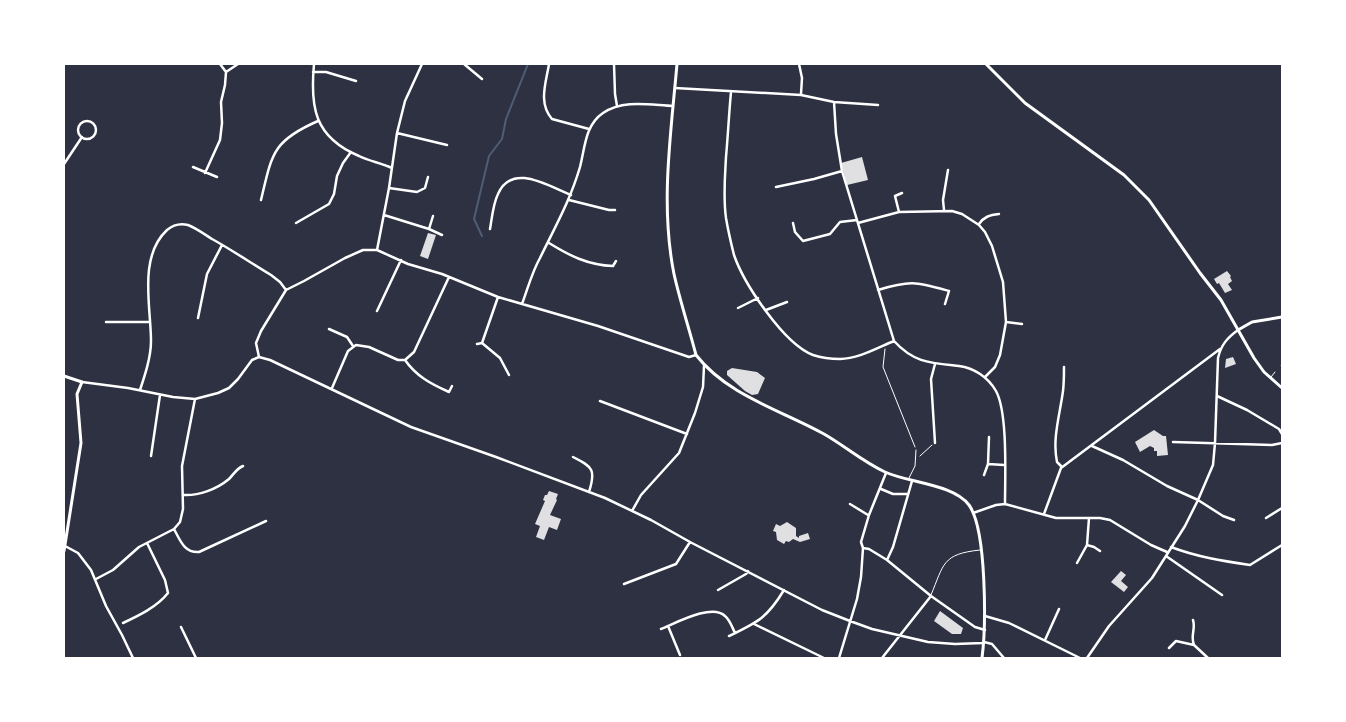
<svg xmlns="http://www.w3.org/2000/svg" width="1346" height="722" viewBox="0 0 1346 722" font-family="Georgia,serif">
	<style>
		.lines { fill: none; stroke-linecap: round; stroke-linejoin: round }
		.stream { stroke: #4f5d75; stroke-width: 2 }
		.building { fill: #e0e0e3 }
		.path { stroke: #fff; stroke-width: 1 }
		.service { stroke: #fff; stroke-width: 1 }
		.minor { stroke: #fff; stroke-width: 2.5 }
		.tertiary { stroke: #fff; stroke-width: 3 }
	</style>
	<rect width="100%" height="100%" fill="#2d3142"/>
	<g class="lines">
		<path class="stream" d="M482,236L474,219L489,156L502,139L506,119L528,64"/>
	</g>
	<path class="building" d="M862,157L868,180L847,185L841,163Z
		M428,233L436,235L428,259L420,256Z
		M1227,271L1231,276L1230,277L1232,281L1228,284L1232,290L1225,293L1219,283L1217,284L1214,279Z
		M1233,357L1236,364L1225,368L1226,359Z
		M732,368L757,372L765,378L758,394L752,395L745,391L727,375V371Z
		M1154,430L1163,436H1166L1168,455L1157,456V451H1154V448L1150,446L1140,452L1135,442Z
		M549,491L558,494L556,499L557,500L550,515L561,519L557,530L549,527L544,540L536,537L540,526L535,524L545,501L543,500L545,495H547Z
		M787,522L796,528V536L799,538V536L808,533L810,539L800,542L793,539L789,542L786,541L784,544L777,540L776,532L773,531L776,524L780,526Z
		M1121,571L1126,575L1121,581L1128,587L1124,592L1111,582Z
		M940,611L963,628L961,634H952L934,621Z"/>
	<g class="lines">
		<path class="path" d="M885,349L883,367L915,447
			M920,456L932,445"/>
		<path class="service" d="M1281,365L1282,364
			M1271,377L1275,372
			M909,478L915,466L916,450
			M931,595C944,564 942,554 980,550"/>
		<path class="minor" d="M314,64C310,107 314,137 359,156C369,161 381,163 392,168
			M464,64L482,79
			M549,64C546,83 538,103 552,119L589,129
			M614,64L615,94L617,106
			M799,64L802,78L801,94
			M226,72L238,64
			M313,72H326L356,81
			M675,88L801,95L834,102L878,105
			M731,92C729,113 728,135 726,157C725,177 723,197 726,218C728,230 731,243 734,255C744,284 784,344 813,355C822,358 831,359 840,359C858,359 877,348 894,341
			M834,102L836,134L842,171L894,341C914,363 931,363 959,366C974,368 988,377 996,391C1008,413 1005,477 1005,504
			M78 130a9 9 0 1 1 18 0a9 9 0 1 1-18 0Z
			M397,133L447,145
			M64,164L82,137
			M193,167L217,177
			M205,173L220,140L222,123L221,102L225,85L226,72L220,64
			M776,187L814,179L842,171
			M389,188L417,192L425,188L428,177
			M261,200C272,154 272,141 318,121
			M569,200L609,210H615
			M944,210L943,200L948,170
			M899,212L895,196L902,193
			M384,215L429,229L442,235
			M296,223L329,204L334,194L337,176L343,163L351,152
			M793,223L795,232L803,241L830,234L840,222L857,220
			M858,223L899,212L952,211L962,214L979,225L985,232L992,246L1003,282L1006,322L1000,355L995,367L985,377
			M979,224C984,217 989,215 999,214
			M429,229L433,216
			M490,229C492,218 493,204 498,194C512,162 548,186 571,195
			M549,243C570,256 588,265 613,266L616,261
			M377,250L389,188L397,133L405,101L422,64
			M878,290C911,280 916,282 949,291L945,304
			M522,304C528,288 532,272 540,258C555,227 570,201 580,167C585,148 585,125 603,113C623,99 650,105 673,106
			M738,308L758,298
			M766,310L787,302
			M377,311L401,260
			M198,318L207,274L222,245
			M106,322H150
			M1006,322L1022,324
			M329,329L347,337L353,346
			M482,343L498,297
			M477,344L482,343L500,358L509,375
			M259,357L256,343L261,331L286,290L304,281L345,258L363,250H377L408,264L442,274L498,297L598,326L689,357L696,355
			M405,360C416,376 431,384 449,392L452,386
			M82,382L128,388L173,397L195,399L218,393L229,388L238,379L252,360L259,357L270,360L411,427L496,457L605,498L651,520L690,542L822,610L850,621L872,629L928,642L955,644L983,643
			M332,388L348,351L356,345L369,347L398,360H405L414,352L449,277
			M140,390C145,375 151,357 151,341C151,307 138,257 167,230C173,225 180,223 188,225C196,228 204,234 212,239C232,250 251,263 271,275L280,282L286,290
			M1217,396L1247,410L1279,429L1282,434
			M600,401L687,434
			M1173,442L1272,445L1282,443
			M935,443L931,379L935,364
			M1092,446L1123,460L1167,486L1198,500L1223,516L1234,520
			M151,456L160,395
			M573,457C593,467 596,470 589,492
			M988,464L1004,465
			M1062,467L1057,462C1052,439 1060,414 1063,391C1064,383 1064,375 1064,367
			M984,475L988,464L989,437
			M881,489L893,494H908
			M183,495C199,496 217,489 229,479C234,474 236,469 243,466
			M850,504L868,515
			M632,511L641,495L679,453L695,413L703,387L704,366
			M973,513L996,505L1005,504L1056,518H1100L1110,520L1151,545L1167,552
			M1044,514L1061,468L1220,349
			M1266,518L1282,508
			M174,529C180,540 184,553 199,552L266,521
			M1087,545L1094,547L1100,551
			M65,546L78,553L91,570L106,606L122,635L133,658
			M1171,547C1197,557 1223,561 1250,565L1282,545
			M863,548L869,549L887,560L931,596L975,627L985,630
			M1166,556L1222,595
			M887,560L893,547L912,481
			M1077,563L1087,545L1089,518
			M96,579L113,570L139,547L174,529L180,522L183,509L182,466L195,399
			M624,584L676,564L690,542
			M718,590L746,574L748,571
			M985,616L1009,623L1080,658
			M1193,620C1196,629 1190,636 1194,645
			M123,623C138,616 157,607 168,593L165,580L147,543
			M754,624L824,658
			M668,626L680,655
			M181,627L196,658
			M661,629C676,623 712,603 725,616C730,620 732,627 735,633
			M729,636C758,622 767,618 784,590
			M1045,640L1059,609
			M984,642L992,644L1004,658
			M1169,648L1176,641L1194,645L1208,658
			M839,658L857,599L861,577L863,548L861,542L869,515L886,473
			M882,658L931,596
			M1087,658L1109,626L1152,578L1185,526L1198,500L1213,465L1215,443L1218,358C1221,345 1227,338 1238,330"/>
		<path class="tertiary" d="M677,64C671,133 660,205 674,274C680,301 689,328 696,355C728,396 781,410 824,434C845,446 863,462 885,472C909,483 953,484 969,505C987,530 986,627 982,658
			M986,64L1025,103L1124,175L1149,200L1200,273L1221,300L1254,358L1264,372L1282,388
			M1238,330L1252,322L1282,317
			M64,376L82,382L77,394L81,443L64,551"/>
	</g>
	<rect width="1346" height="722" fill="none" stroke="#ffffff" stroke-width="130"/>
</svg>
